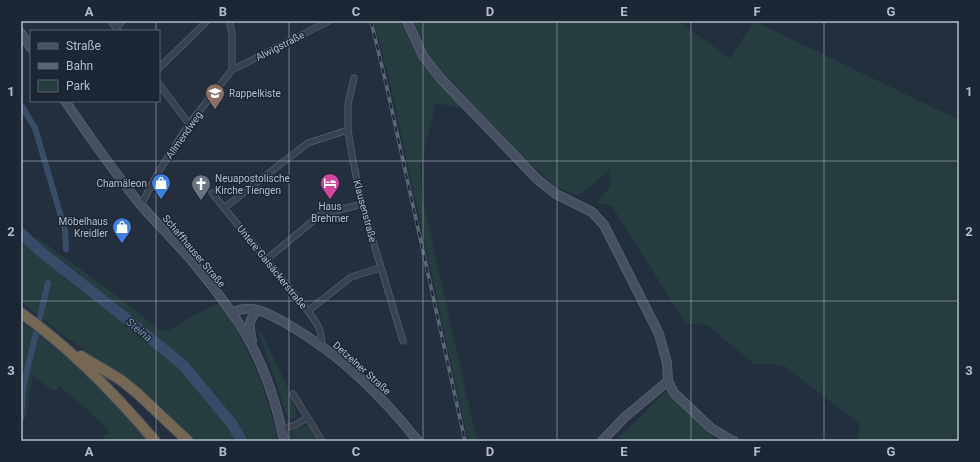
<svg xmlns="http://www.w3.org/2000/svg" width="980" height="462" viewBox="0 0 980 462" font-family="Roboto,sans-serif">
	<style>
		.green { fill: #263c3f }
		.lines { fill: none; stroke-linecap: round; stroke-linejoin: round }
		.canal { stroke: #394c67; stroke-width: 6 }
		.river { stroke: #394c67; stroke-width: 11 }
		.street-casing { stroke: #565f6c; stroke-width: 7 }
		.secondary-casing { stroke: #565f6c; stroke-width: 10 }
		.highway-casing { stroke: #434c59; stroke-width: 12 }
		.street { stroke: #38414e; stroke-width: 5.5 }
		.secondary { stroke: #465061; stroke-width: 8 }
		.highway { stroke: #746855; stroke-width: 10 }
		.rail-casing { stroke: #5a6575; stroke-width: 3.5 }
		.rail { stroke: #1d2633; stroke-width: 2; stroke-dasharray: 6; stroke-linecap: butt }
		.grid { fill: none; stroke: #b4bcc9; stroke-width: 1; stroke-opacity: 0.55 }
		.labels { text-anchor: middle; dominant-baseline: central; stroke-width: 3; stroke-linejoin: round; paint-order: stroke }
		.street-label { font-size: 10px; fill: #b4bcc9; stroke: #1d2633 }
		.poi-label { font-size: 10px; fill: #b4bcc9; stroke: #1d2633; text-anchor: start }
		.water-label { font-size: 11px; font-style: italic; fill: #7c92b1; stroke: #1d2633 }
		.neatline { fill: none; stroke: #b4bcc9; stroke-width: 1.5 }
		.grid-label { font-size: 13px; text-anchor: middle; font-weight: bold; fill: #b4bcc9 }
	</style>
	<rect width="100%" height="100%" fill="#242f3e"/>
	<path class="green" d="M374,21H677L730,58L754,21L959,120V441H857L860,424L783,365L754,364L707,325L686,324L612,206L597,203L611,185L609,169L590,187L578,195L558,188L509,146L503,150L484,127L461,104L459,108L436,103L420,166L422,196L477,441H468L389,78Z
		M38,238L129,305L160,331L169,330L193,316L219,303C250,349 266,387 278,441H194C171,420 150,396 125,378C107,365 89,356 72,340L71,341L21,302V245Z
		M21,321L66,357L67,356L113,399L149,441H103L105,435H110L108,429L86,408L59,386L56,390H53L32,376L26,418L21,415Z
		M258,328L263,335L289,390L297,414L295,418L290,420L286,414L272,370L257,330Z
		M667,390L717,441H615Z
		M308,426L317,441H290V437L293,429Z"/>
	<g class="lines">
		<path class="canal" d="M21,105L35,128L65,230L66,249
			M21,419L23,387L48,283"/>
		<path class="river" d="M21,233L40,251L118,312L183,365L232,424L242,441"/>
		<defs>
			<path id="street" d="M111,21L118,31
				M116,28L122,21
				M159,68L207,21
				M232,70L329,21
				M354,78L348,104V130L353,161L362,204L403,341
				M159,84L189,124
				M212,193L308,311C316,323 323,329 321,345
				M141,205L159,171L189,124L232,70V33L229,21
				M224,208L291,156L308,143L348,130
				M267,259L320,215L362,204
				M308,311L351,277L380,268
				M293,394L322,441
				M282,429L295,425L307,418"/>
			<path id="secondary" d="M407,21L423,56L441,79L537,179L556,194L592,212L604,225L659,334L667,363L668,381L674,393L711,428L731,440L734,441
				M21,33L31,48
				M65,101C89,136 113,171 140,204C158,225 179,245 197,267C214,288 231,310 245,333C264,366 277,404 284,441
				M232,313C252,302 271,315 289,325C342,356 380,394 418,441
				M252,341C250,328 247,324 255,313
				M602,441L625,417L668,381"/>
			<path id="highway" d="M21,313C72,349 115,394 155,441
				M81,356L121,380L137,393L188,441"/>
		</defs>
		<use href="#street" class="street-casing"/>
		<use href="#secondary" class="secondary-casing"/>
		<use href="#highway" class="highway-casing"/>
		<use href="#street" class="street"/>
		<use href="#secondary" class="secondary"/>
		<use href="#highway" class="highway"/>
		<defs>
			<path id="rail" d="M371,21L385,79L465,441"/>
		</defs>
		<use href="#rail" class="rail-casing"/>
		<use href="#rail" class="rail"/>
	</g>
	<path class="grid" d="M156,21V31M289,21V441M423,21V441M557,21V441M691,21V441M824,21V441M156,101V441M21,161H959M21,301H959"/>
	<defs>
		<symbol id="school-pin" viewBox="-11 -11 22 30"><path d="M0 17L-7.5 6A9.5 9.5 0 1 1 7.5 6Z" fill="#8d6e63" stroke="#1d2633"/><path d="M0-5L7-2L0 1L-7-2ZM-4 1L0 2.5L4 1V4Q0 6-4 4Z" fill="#fff"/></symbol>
		<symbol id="shop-pin" viewBox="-11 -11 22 30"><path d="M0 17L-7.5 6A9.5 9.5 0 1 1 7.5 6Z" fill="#3f7fe0" stroke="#1d2633"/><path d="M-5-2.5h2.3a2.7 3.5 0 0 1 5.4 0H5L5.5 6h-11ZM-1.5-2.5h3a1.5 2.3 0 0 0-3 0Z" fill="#fff"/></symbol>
		<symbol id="hotel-pin" viewBox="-11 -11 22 30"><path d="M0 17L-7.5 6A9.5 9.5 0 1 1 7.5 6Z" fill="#d1479c" stroke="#1d2633"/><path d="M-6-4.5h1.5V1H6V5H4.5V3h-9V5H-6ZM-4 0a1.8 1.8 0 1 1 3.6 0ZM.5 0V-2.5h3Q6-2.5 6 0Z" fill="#fff"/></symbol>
		<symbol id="church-pin" viewBox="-11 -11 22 30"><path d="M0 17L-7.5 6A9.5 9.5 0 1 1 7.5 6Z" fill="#6b7280" stroke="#1d2633"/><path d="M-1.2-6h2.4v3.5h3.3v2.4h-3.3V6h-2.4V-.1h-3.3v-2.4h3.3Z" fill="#fff"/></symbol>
	</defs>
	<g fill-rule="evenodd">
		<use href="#school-pin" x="204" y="82" width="22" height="30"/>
		<use href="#shop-pin" x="150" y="172" width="22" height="30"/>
		<use href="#hotel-pin" x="319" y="172" width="22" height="30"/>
		<use href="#church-pin" x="190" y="173" width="22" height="30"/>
		<use href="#shop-pin" x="111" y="216" width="22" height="30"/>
	</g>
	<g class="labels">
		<g class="street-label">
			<text transform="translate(280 46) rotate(-27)">Alwigstraße</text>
			<text transform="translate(184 135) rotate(-55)">Allmendweg</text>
			<text transform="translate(365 211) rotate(75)">Klausenstraße</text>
			<text transform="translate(194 251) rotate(50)">Schaffhauser Straße</text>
			<text transform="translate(272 267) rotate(51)">Untere Gaisäckerstraße</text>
			<text transform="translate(362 368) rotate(42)">Detzelner Straße</text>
		</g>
		<g class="poi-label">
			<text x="229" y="93">Rappelkiste</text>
			<text x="215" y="178">Neuapostolische<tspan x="215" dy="12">Kirche Tiengen</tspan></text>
			<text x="147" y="183" text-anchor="end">Chamäleon</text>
			<text x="330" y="206" text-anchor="middle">Haus<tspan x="330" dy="12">Brehmer</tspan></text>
			<text x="108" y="221" text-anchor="end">Möbelhaus<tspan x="108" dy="12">Kreidler</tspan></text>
		</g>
		<g class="water-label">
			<text transform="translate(139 330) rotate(39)">Steina</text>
		</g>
	</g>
	<rect width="980" height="462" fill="none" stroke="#1d2633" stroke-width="44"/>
	<rect x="30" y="30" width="130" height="72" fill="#1d2633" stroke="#59626f"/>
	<rect x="38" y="43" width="20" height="6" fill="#465061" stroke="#59626f"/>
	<text x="66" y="50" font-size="12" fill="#b4bcc9">Straße</text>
	<rect x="38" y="63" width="20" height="6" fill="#5a6575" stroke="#59626f"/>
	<text x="66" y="70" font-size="12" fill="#b4bcc9">Bahn</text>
	<rect x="38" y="80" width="20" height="12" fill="#263c3f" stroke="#59626f"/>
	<text x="66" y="90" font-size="12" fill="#b4bcc9">Park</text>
	<rect x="22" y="22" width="936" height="418" class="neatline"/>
	<g class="grid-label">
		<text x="89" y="16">A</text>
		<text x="223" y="16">B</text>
		<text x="356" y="16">C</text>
		<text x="490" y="16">D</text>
		<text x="624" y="16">E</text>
		<text x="757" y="16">F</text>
		<text x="891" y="16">G</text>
		<text x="11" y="96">1</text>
		<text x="969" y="96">1</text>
		<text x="11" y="236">2</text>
		<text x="969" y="236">2</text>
		<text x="11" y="375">3</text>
		<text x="969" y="375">3</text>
		<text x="89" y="456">A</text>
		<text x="223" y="456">B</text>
		<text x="356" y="456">C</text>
		<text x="490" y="456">D</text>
		<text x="624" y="456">E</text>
		<text x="757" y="456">F</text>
		<text x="891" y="456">G</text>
	</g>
</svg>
